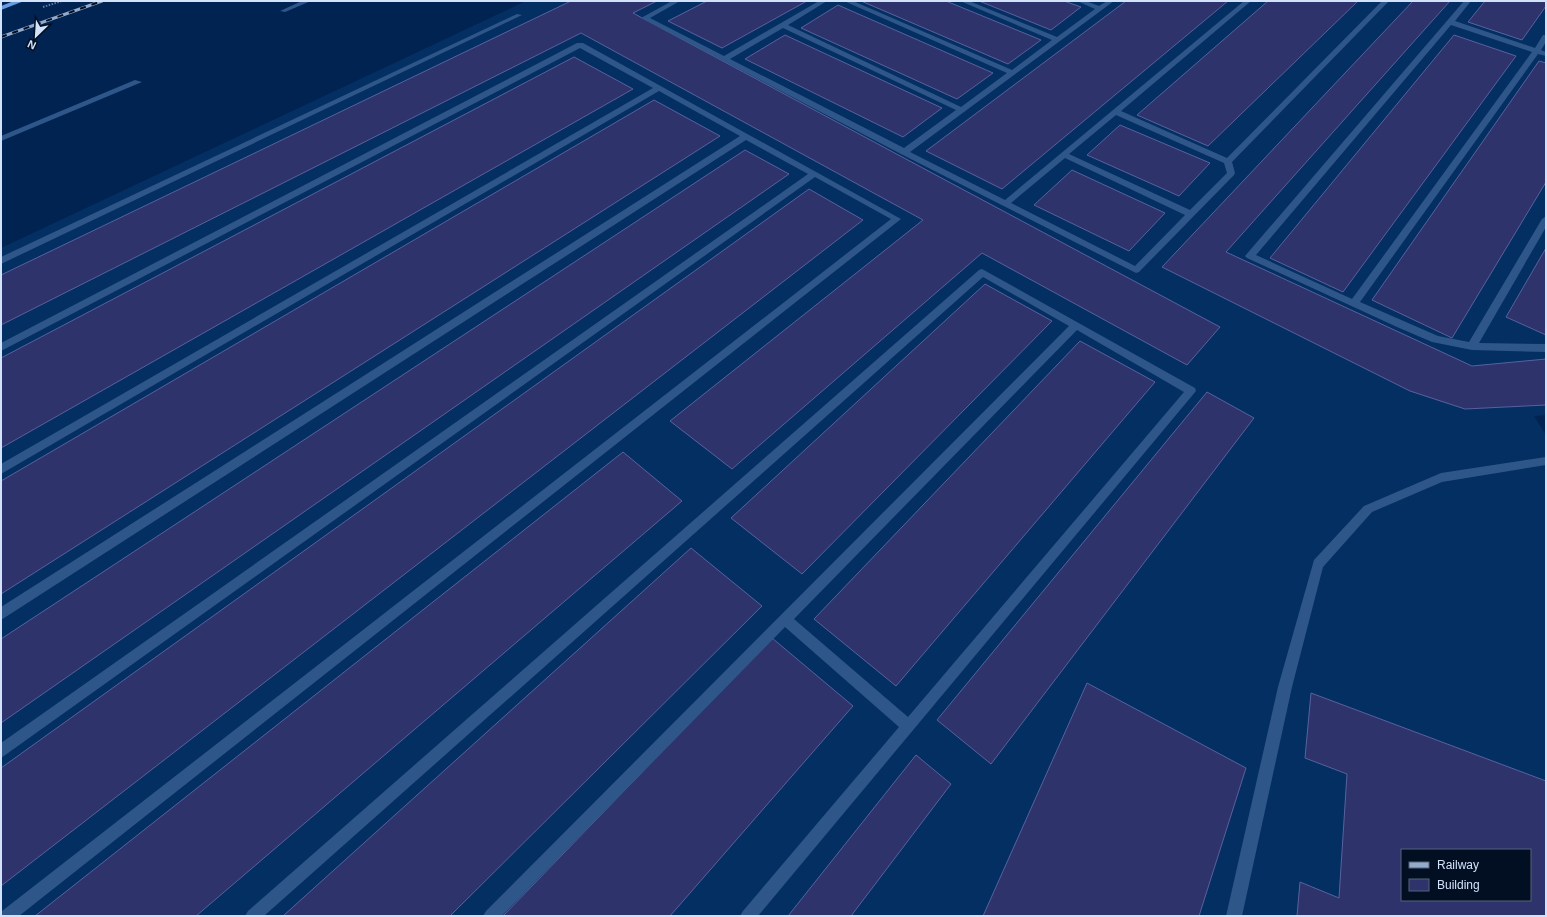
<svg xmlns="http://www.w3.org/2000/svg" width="1547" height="917" viewBox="0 0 1547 917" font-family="Helvetica,sans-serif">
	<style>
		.built { fill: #042f63; fill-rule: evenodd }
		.building { fill: #2e336c; stroke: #59619d; fill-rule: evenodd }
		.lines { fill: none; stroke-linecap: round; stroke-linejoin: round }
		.path { stroke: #627da1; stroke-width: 2; stroke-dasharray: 1.5 1.5; stroke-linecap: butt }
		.service { fill: #2f5689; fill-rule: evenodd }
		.trunk { fill: #689ce2; fill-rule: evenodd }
		.rail-casing { stroke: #94aac9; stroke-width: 3 }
		.rail { stroke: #020e22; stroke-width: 2; stroke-dasharray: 6; stroke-linecap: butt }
	</style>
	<rect width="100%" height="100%" fill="#002352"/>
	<path class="built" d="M526,1H1546V415L1534,416L1546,435V916H1V248ZM1402,850H1530V900H1402Z"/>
	<path class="building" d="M571,1H657L633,13L1220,327L1187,365L982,253L732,469L670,421L923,220L581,33L1,325V275Z
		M707,1H807L722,48L668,21Z
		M861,1H946L1041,40L1008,64Z
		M979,1H1064L1081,7L1051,30Z
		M1126,1H1228L1002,189L926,151Z
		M1268,1H1358L1208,146L1137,115Z
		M1413,1H1450L1226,252L1472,366L1546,359V405L1465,409L1410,391L1162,267Z
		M1485,1H1546V6L1522,40L1468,22Z
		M838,5L993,73L957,99L801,28Z
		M785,35L942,108L903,137L745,59Z
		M1454,35L1516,56L1343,292L1270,258Z
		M574,57L633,89L1,448V358Z
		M1539,61L1546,63V182L1452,338L1372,300Z
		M654,100L720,136L1,594V481Z
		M1120,125L1210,163L1179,196L1087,155Z
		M745,150L789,174L1,723V639Z
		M1072,170L1165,213L1129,251L1034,205Z
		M809,189L863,220L1,886V768Z
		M1546,248V335L1506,317Z
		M985,284L1052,321L802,574L731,518Z
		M1080,341L1155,382L896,686L814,619Z
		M1207,392L1254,418L991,764L937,720Z
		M623,452L682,501L196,916H35Z
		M691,548L762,606L450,916H283Z
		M772,638L853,706L670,916H503Z
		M1087,683L1246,768L1199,916H983Z
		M1311,693L1546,781V916H1297L1300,882L1339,898L1347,774L1305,758ZM1402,850H1530V900H1402Z
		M916,755L951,784L851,916H788Z"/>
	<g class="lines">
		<path class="path" d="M43,7L62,1"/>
		<path class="service" d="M302,1H311L285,12L280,11Z
			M672,1H680L650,18L724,56L819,1H827L788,25L961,107L1007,73L844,1H853L1012,70L1052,40L960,1H969L1057,37L1095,9L1077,1H1086L1099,6L1107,1H1114L910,152L1005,200L1244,1H1251L1121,111L1227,158L1382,1H1389L1232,162L1235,173L1234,175L1139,272L1136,273L901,154L641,18ZM783,28L956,110L904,148L730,59ZM1116,115L1224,163L1227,173L1190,210L1069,154ZM1065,158L1185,215L1135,266L1011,203Z
			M1464,1H1471L1455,21L1535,48L1543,35H1546V42L1541,50L1546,52V56L1538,54L1360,302L1438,336L1469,342L1542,219L1546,216V227L1479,343L1546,344V352L1472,350L1432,342L1397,327L1247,258L1245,256ZM1451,25L1532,52L1352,299L1256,255Z
			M517,14L522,15L1,264V257Z
			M577,43H583L901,219L19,916H1L2,911L891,219L815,177L1,758V743L808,174L746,140L1,620V607L740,136L659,91L1,474V464L653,88L580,48L1,351V343Z
			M135,80L142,82L1,141V136Z
			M982,269L1195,388L1196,391L758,916H740L743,911L899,727L785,627L502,916H483L486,911L1069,326L983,277L264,916H245L248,911L979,270ZM1077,330L1184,392L908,717L794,619Z
			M1546,457V465L1442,482L1372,512L1323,567L1292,687L1242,916H1226L1278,687L1314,560L1364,506L1441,473Z"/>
		<path class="trunk" d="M14,1H24L1,10V6Z"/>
		<defs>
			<path id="rail" d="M1,37L102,1"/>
		</defs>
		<use href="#rail" class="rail-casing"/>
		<use href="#rail" class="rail"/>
	</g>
	<rect width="1547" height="917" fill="none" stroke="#d1e2fa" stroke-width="4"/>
	<rect x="1401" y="849" width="130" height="52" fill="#020e22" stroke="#556378"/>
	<rect x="1409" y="862" width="20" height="6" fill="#94aac9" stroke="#556378"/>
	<text x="1437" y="869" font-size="12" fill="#d1e2fa">Railway</text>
	<rect x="1409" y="879" width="20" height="12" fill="#2e336c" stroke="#556378"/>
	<text x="1437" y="889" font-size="12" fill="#d1e2fa">Building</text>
	<g transform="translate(36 36) rotate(205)" stroke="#020e22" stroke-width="3" paint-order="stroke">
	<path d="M0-3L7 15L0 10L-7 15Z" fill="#d1e2fa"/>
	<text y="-6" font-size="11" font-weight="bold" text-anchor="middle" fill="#d1e2fa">N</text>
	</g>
</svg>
